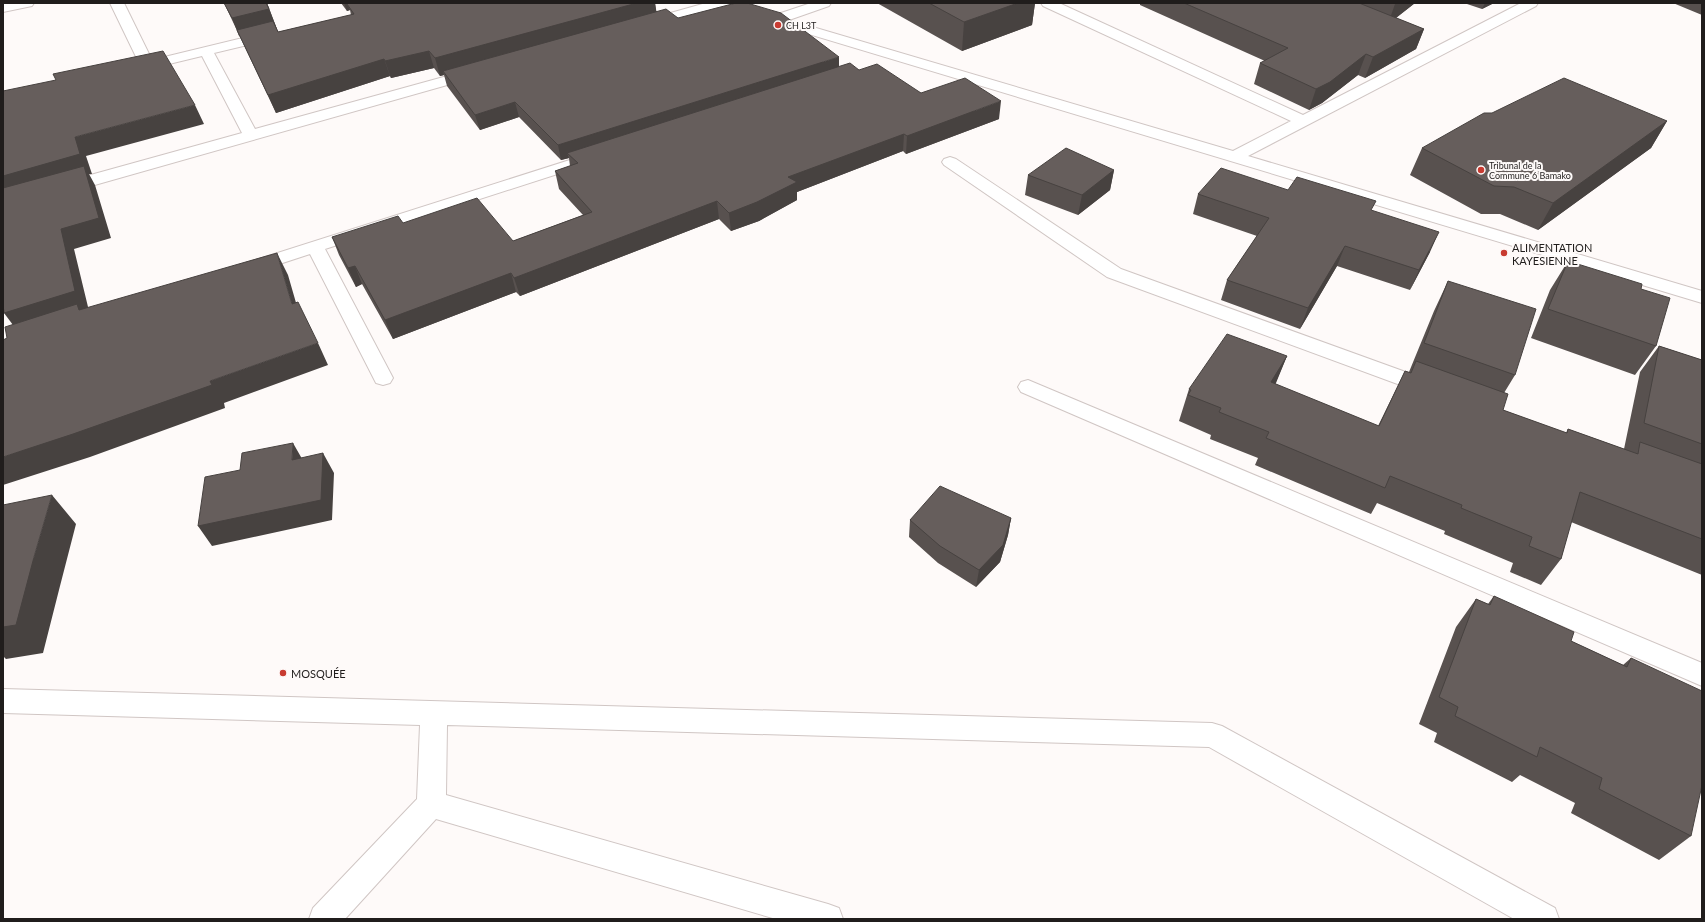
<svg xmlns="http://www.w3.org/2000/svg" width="1705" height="922" viewBox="0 0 1705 922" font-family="Lato,sans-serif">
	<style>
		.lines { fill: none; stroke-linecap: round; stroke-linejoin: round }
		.minor-casing { stroke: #d0c6c4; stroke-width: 2 }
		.minor { fill: #fff; fill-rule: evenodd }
		.wall { fill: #58514f }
		.shaded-wall { fill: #474240 }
		.building { fill: #665e5c; stroke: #474240 }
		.poi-dot { fill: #c83b31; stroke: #fefaf9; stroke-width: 1.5 }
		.labels { text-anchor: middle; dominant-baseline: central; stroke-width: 4; stroke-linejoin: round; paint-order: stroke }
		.far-poi-label { font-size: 9px; fill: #201d1c; stroke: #fefaf9; text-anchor: start }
		.poi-label { font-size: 11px; fill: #201d1c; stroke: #fefaf9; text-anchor: start }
	</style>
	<rect width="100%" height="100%" fill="#fefaf9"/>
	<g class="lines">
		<defs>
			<path id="minor" d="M8,3H34L32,6L3,12V4Z
				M110,3H124L152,60L272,31L277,32L279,35L277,38L214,53L255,129L469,70L474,69L479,70L481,73L479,76L70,192L64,193L58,192L56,188L58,184L242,133L202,56L140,71L135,70L133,67L135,64L139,63Z
				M706,3H733L775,15L811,3H831L829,6L789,20L1233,151L1291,121L1043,6L1041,3H1059L1303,115L1521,3H1538L1536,6L1248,156L1702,291V303L719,7L647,28L642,27L640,24L642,21Z
				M598,151L604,153L606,156L604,159L325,249L393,378L390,383L383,385L376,383L310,254L252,273L246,271L243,267L246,263Z
				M950,157L956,159L1121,269L1436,383L1439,388L1436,393L1429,395L1422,393L1107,277L944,165L942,162L944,159Z
				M1028,380L1702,663V686L1021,392L1018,387L1021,382Z
				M3,689L1212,723L1222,726L1555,908L1559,919H1514L1209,747L447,725L446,795L828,904L839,908L843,919H776L436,819L345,919H309L313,908L417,799L420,725L3,713Z"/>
		</defs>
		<use href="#minor" class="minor-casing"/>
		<use href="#minor" class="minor"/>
	</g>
	<path class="wall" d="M224,3H267L278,32L351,15L350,10L347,11L341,3H655L656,11L839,67L859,70L921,93L999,119L906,154L903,151L797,192V200L759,221L731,231L719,219L520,296L516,292L393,339L362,284L356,287L339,255L332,237L403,223L513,241L583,215L559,189L555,171L570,166L569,158L561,160L519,117L480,130L447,86L444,75L440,76L434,68L391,78L390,76L276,113Z
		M877,3H1035L1032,25L962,51Z
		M1140,3H1415L1396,18L1424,29L1416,49L1365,78L1358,75L1322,103L1309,110L1254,84L1260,63L1265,61L1140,5Z
		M1464,3H1494L1482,9Z
		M1673,3H1702V15Z
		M1667,121L1651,148L1538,230L1500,214H1481L1410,175L1422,148Z
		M1114,170L1110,190L1078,215L1025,195L1028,175Z
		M1288,190L1372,211L1430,252L1410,290L1337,266L1300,329L1221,300L1227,280L1257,236L1193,214L1198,194Z
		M1568,261L1641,289L1656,346L1635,375L1531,338L1550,290Z
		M1448,281L1515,375L1504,393L1503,410L1566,433L1568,429L1624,449L1640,372L1659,346L1702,360V575L1571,522L1561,559L1541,585L1510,572L1513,563L1444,534L1445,531L1377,503L1371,514L1255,465L1258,458L1210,439L1211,435L1179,421L1189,389L1287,356L1275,384L1378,426L1405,371L1410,373V372H1409L1434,311Z
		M1011,518L1008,535L1000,562L976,587L938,563L909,537L910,520Z
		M1494,596L1571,641L1623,665L1631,658L1691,836L1659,860L1571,813L1575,803L1520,775L1512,782L1434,742L1437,733L1419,724L1456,627L1476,599L1488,604Z"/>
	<path class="shaded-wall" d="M267,3L285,50L239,36L232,18Z
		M344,3H379L347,4L350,10L347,11Z
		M637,3H655L657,15L443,71L444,75L440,76L435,58Z
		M1018,3H1035L1032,25L962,51L964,22Z
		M1397,3H1415L1388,24L1395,4Z
		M1485,3H1494L1482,9Z
		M1424,29L1416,49L1365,78L1373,57Z
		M429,51L434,68L391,78L385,61Z
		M1366,54L1358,75L1322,103L1309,110L1316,89Z
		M839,57V72L567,153L569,158L561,160L558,145Z
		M384,59L390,76L276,113L268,95Z
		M1001,101L999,119L906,154L907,136Z
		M515,102L519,117L480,130L475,115Z
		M195,105L204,124L86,156L92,174H89L95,185L111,238L74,249L89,311L19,333L4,313L3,176L75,137Z
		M1667,121L1651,148L1538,230L1553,203Z
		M904,134L903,151L797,192V200L759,221L731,231L729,213L788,177Z
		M1114,170L1110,190L1078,215L1082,195Z
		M717,201L719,219L520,296L514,278Z
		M1439,232L1430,252L1410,290L1419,270Z
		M1345,246L1337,266L1300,329L1308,308Z
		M277,253L288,275L303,327L292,304Z
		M355,266L362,284L356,287L348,268Z
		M511,273L516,292L393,339L385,320Z
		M318,343L328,365L224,403L225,408L90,457L3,485V457L210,381Z
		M1287,356L1276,383L1261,409L1271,382Z
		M293,443L305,464L292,460Z
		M323,453L334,473L332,520L212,546L198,526Z
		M52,495L76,524L60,586L43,653L6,659L3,656V627L34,557Z
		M1011,518L1008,535L1000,562L976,587L979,570Z"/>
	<path class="building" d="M224,3H266L269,9L232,18Z
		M350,3H637L435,58L429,51L385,61L384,59L268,95L237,30L273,21L278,32L354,14L347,4Z
		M736,3H747L781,13L839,57L558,145L515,102L475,115L443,71L666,9L678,18Z
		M929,3H1018L964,22Z
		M1184,3H1359L1424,29L1373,57L1366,54L1330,82L1316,89L1260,63L1288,48Z
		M163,51L195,105L75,137L80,154L3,176V91L56,80L53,74Z
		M850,63L859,70L877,64L921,93L965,78L1001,101L907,136L904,134L788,177L797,182L757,202L729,213L717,201L514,278L511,273L385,320L355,266L348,268L332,237L398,216L403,223L477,198L513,241L592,212L555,171L578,163L567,153Z
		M1564,78L1667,121L1553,203L1514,187L1494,186L1422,148L1484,113H1492Z
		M1066,148L1114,170L1082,195L1028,175Z
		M84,166L99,218L61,229L75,291L4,313L3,304V188Z
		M1221,168L1288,190L1297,177L1376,201L1371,210L1439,232L1419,270L1345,246L1308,308L1227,280L1269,218L1198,194Z
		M277,253L292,304L298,302L318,343L210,381L212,385L73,434L3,457V340L7,338L5,327L77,304L79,310Z
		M1568,261L1642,284L1641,289L1670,298L1656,346L1548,309Z
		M1448,281L1536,309L1515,375L1424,343Z
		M1227,334L1287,356L1271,382L1379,426L1405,371L1411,373L1416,361L1508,394L1503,410L1567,433L1568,429L1638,454L1640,442L1702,464V539L1580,492L1561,559L1529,546L1532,537L1461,508L1462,505L1390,476L1385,488L1266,438L1269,432L1219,412L1221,408L1188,395L1191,390L1189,389Z
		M1659,346L1702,360V444L1644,423Z
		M293,443L292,460L323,453L321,500L198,526L205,477L240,470L242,453Z
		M940,486L1011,518L1003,545L979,570L940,546L910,520Z
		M52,495L34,557L16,625L3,627V505Z
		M1494,596L1574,632L1571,641L1627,667L1631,658L1702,691V785L1691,836L1599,789L1602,778L1540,747L1537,757L1455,716L1458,707L1439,697L1476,599L1490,605Z"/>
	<g class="poi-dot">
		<circle cx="778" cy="25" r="4"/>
		<circle cx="1481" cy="170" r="4"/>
		<circle cx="1504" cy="253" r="4"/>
		<circle cx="283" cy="673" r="4"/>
	</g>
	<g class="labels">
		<g class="far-poi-label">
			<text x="786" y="25">CH L3T</text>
			<text x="1489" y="165">Tribunal de la<tspan x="1489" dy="10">Commune 6 Bamako</tspan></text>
		</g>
		<g class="poi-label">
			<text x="1512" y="247">ALIMENTATION<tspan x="1512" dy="13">KAYESIENNE</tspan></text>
			<text x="291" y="673">MOSQUÉE</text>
		</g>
	</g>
	<rect width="1705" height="922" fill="none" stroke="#201d1c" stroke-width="8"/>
</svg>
